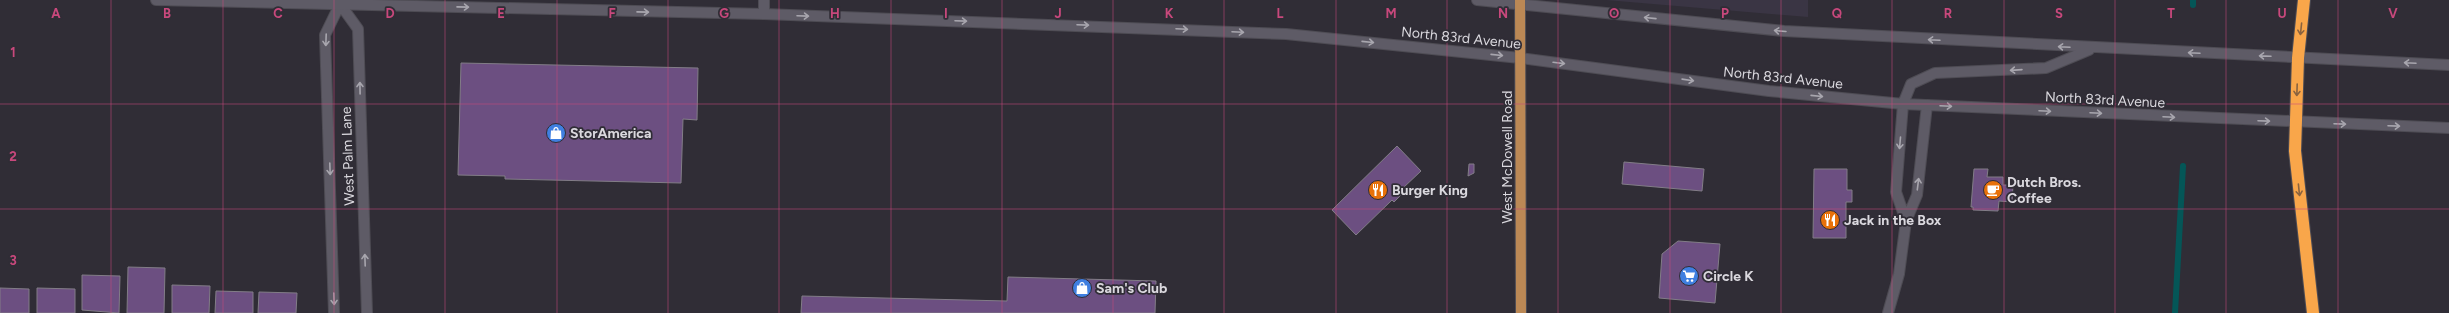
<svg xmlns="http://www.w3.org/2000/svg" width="2449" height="313" viewBox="0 0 2449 313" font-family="Figtree,sans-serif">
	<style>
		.built { fill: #3a3544 }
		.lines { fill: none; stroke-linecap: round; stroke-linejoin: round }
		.stream { stroke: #045657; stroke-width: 6 }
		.building { fill: #6c4f81; stroke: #827d87 }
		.minor-casing { stroke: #4e4c54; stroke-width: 12 }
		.secondary-casing { stroke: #4e4c54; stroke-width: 12 }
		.primary-casing { stroke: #4e4c54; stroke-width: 12 }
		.motorway-casing { stroke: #4e4c54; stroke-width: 14 }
		.minor { stroke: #5e5b66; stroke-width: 10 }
		.secondary { stroke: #5e5b66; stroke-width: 10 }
		.primary { stroke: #b85; stroke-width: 10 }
		.motorway { stroke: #f9a64a; stroke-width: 12 }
		.oneway { stroke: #a8a6ae }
		.oneway2 { stroke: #8a633f }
		.grid { fill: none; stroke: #c8487c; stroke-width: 1; stroke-opacity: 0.55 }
		.labels { text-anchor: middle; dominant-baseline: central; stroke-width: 3.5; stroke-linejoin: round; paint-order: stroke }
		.street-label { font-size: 14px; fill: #dad8de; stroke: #302d36 }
		.poi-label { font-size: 14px; font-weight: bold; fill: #dad8de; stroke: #302d36; text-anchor: start }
		.grid-label { font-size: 13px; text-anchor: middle; font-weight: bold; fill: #c8487c; stroke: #302d36; stroke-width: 3.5; stroke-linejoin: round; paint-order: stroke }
	</style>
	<rect width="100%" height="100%" fill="#302d36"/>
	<path class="built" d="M1605,0H1808V17L1606,0Z"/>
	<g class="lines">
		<path class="stream" d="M2193,5V0
			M2175,313L2183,166"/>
	</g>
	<path class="building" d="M461,63L698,68L697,120L683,119L681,183L505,179V176L458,175Z
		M1397,146L1421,171L1403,188L1404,192L1394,202L1392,200L1356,235L1332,210Z
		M1624,162L1704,169L1702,191L1622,184Z
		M1469,164H1474V173L1468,176Z
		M1814,169H1847V190H1852V202H1846V238H1813Z
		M1974,169H1988L1987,177H2003V185H2013L2012,202L1999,201L1998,211L1973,210V207H1971Z
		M1678,241L1720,244L1715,303L1659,298L1662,254Z
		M128,267L165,268L164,313H127Z
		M82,275L120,276L119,313L82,310Z
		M1008,277L1156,281L1155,313H801L802,296L1007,301Z
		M172,285L210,286L209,313H172Z
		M0,288L29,289V313H0Z
		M37,288L75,289V313H37Z
		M216,291L253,292V313H215Z
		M259,292L297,293L296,313H258Z"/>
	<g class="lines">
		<defs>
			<path id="minor" d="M340,4L358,29L367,313
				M1903,104L1896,192L1906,221
				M334,313L325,35L340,4V0
				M1888,313L1899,274L1906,221L1917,195L1927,105"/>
			<path id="secondary" d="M156,0L764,14L1286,34L1520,58L1769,91L1903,104L2449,128
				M1477,0L1784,31L2449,65
				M764,14V0
				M1903,104L1911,84L1935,73L2046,68L2089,50"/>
			<path id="primary" d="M1520,0L1521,313"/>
			<path id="motorway" d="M2304,0L2298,58L2295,151L2313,313"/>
		</defs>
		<use href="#minor" class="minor-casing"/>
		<use href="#secondary" class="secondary-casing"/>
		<use href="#primary" class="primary-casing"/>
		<use href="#motorway" class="motorway-casing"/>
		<use href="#minor" class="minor"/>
		<use href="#secondary" class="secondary"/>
		<use href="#primary" class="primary"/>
		<use href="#motorway" class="motorway"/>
	</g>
	<defs><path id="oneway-shaft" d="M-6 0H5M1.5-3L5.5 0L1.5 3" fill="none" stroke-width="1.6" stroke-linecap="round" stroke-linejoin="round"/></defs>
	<g class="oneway">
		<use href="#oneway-shaft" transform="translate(463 7) rotate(1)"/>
		<use href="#oneway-shaft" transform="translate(643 12) rotate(1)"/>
		<use href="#oneway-shaft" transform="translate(803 16) rotate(2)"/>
		<use href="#oneway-shaft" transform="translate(1650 18) rotate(-174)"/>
		<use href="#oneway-shaft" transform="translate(961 21) rotate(2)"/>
		<use href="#oneway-shaft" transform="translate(1083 25) rotate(2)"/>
		<use href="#oneway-shaft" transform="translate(1182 29) rotate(3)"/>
		<use href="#oneway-shaft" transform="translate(1780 31) rotate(-175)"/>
		<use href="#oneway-shaft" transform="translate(1238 32) rotate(3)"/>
		<use href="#oneway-shaft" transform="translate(326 40) rotate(92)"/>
		<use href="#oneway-shaft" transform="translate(1934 40) rotate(-177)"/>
		<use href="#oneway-shaft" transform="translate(1368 42) rotate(6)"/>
		<use href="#oneway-shaft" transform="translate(2064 47) rotate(-177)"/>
		<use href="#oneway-shaft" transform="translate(2194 53) rotate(-177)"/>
		<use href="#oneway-shaft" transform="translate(1497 55) rotate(6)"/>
		<use href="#oneway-shaft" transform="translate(2265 56) rotate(-178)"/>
		<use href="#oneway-shaft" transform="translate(1559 63) rotate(7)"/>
		<use href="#oneway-shaft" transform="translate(2410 63) rotate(-177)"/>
		<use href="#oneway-shaft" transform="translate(2016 70) rotate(176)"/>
		<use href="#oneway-shaft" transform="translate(1688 80) rotate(8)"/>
		<use href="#oneway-shaft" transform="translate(360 88) rotate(-91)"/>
		<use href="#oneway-shaft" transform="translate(1817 96) rotate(6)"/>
		<use href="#oneway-shaft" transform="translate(1946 106) rotate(3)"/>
		<use href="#oneway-shaft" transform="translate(2045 111) rotate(3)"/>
		<use href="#oneway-shaft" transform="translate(2096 113) rotate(3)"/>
		<use href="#oneway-shaft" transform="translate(2169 117) rotate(3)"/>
		<use href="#oneway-shaft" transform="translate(2264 121) rotate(2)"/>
		<use href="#oneway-shaft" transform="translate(2340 124) rotate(2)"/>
		<use href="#oneway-shaft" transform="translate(2394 126) rotate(2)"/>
		<use href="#oneway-shaft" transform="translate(1900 143) rotate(95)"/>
		<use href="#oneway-shaft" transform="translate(330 169) rotate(88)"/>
		<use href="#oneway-shaft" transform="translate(1918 184) rotate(-83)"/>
		<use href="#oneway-shaft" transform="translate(365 260) rotate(-92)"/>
		<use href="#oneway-shaft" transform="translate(334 299) rotate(88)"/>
	</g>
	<g class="oneway2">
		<use href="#oneway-shaft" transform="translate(2301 29) rotate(96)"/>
		<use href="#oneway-shaft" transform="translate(2297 90) rotate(92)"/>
		<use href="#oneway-shaft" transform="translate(2299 190) rotate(84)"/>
	</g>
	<path class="grid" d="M111,0V313M223,0V313M334,0V313M445,0V313M557,0V313M668,0V313M779,0V313M891,0V313M1002,0V313M1113,0V313M1224,0V313M1336,0V313M1447,0V313M1558,0V313M1670,0V313M1781,0V313M1892,0V313M2004,0V313M2115,0V313M2226,0V313M2338,0V313M0,104H2449M0,209H2449"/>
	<defs>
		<symbol id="shop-disc" viewBox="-11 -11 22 22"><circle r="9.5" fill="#3f7fe0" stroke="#302d36"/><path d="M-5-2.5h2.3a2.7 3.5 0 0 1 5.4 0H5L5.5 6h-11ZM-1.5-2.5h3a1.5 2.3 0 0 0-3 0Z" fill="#fff"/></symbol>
		<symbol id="restaurant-disc" viewBox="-11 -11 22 22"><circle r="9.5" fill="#e8710a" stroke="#302d36"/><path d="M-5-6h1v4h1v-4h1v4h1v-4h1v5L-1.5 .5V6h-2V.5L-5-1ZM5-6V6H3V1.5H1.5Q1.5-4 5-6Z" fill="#fff"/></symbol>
		<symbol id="cafe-disc" viewBox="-11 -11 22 22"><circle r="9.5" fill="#e8710a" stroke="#302d36"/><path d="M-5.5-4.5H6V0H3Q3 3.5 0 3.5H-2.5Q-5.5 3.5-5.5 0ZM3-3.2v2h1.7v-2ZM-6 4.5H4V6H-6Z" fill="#fff"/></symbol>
		<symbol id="supermarket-disc" viewBox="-11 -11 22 22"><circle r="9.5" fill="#3f7fe0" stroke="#302d36"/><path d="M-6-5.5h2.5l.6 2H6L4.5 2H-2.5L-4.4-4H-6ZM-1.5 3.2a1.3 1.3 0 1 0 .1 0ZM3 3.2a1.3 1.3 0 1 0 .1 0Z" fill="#fff"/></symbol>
	</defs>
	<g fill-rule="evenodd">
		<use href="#shop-disc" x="545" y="122" width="22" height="22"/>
		<use href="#restaurant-disc" x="1367" y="179" width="22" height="22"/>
		<use href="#cafe-disc" x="1982" y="179" width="22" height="22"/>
		<use href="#restaurant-disc" x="1819" y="209" width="22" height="22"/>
		<use href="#supermarket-disc" x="1678" y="265" width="22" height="22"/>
		<use href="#shop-disc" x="1071" y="277" width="22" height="22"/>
	</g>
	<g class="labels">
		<g class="street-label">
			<text transform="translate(1461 38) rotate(6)">North 83rd Avenue</text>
			<text transform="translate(1783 78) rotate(6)">North 83rd Avenue</text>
			<text transform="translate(2105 100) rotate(3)">North 83rd Avenue</text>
			<text transform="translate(348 156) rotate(-92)">West Palm Lane</text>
			<text transform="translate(1507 157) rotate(-90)">West McDowell Road</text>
		</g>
		<g class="poi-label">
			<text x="570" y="133">StorAmerica</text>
			<text x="2007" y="182">Dutch Bros.<tspan x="2007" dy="16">Coffee</tspan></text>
			<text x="1392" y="190">Burger King</text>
			<text x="1844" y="220">Jack in the Box</text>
			<text x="1703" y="276">Circle K</text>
			<text x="1096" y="288">Sam's Club</text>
		</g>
	</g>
	<g class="grid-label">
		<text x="56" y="18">A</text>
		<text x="167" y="18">B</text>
		<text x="278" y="18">C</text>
		<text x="390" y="18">D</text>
		<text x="501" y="18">E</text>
		<text x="612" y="18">F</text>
		<text x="724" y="18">G</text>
		<text x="835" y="18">H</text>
		<text x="946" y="18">I</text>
		<text x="1058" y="18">J</text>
		<text x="1169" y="18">K</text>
		<text x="1280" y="18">L</text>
		<text x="1391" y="18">M</text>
		<text x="1503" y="18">N</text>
		<text x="1614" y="18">O</text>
		<text x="1725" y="18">P</text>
		<text x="1837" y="18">Q</text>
		<text x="1948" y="18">R</text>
		<text x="2059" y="18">S</text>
		<text x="2171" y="18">T</text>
		<text x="2282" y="18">U</text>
		<text x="2393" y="18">V</text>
		<text x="13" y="57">1</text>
		<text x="13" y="161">2</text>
		<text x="13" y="265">3</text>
	</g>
</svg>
